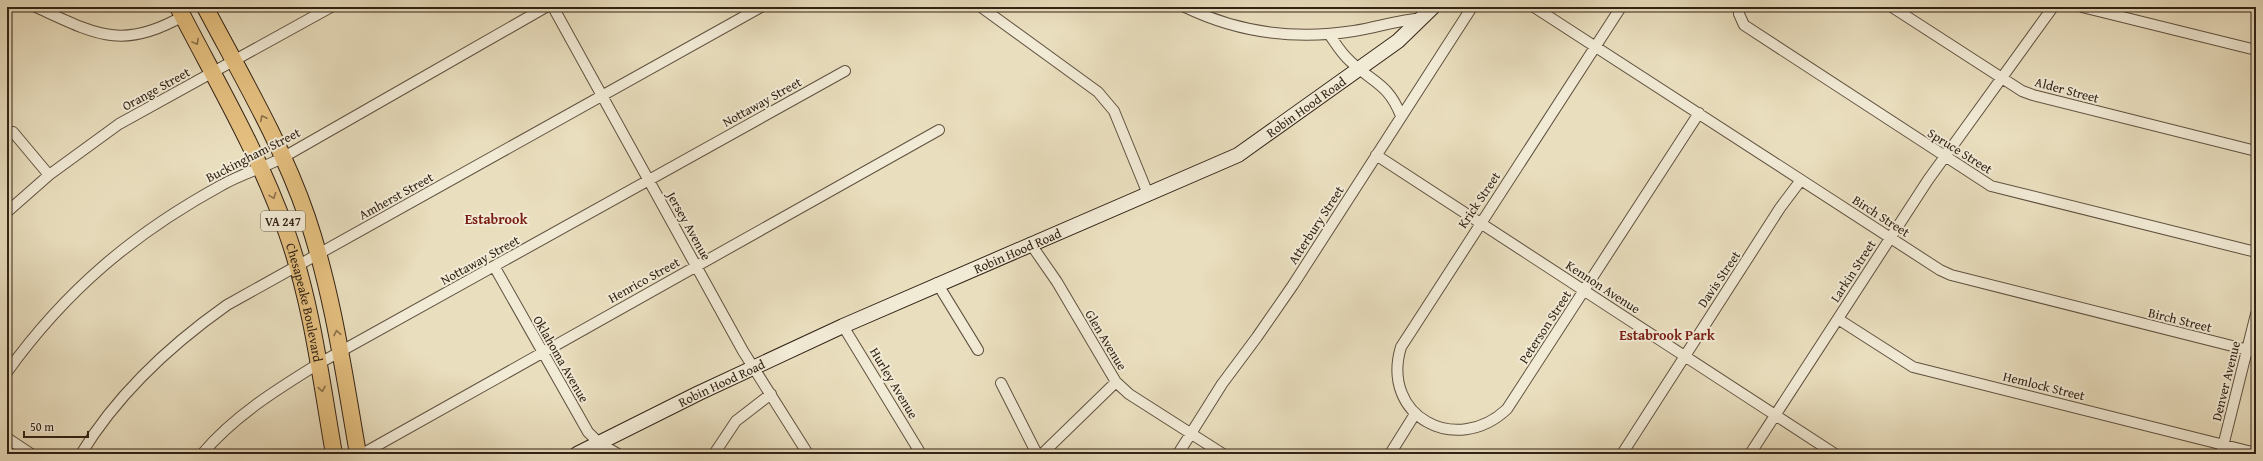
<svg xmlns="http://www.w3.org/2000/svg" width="2263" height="461" viewBox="0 0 2263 461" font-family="'Gentium Book Plus',serif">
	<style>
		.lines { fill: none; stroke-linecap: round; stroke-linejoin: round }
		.street-casing { stroke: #60513f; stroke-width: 12 }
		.secondary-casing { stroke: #322215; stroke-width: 16 }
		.primary-casing { stroke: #322215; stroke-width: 18 }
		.street { stroke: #f1ead5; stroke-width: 10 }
		.secondary { stroke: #f1ead5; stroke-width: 14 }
		.primary { stroke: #e4bf7f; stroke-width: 16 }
		.oneway { stroke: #8b704a }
		.labels { text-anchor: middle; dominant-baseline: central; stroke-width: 4; stroke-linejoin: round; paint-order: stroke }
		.shield { fill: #f1ead5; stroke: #6b5e4f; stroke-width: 1 }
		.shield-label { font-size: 12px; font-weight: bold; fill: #322215 }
		.street-label { font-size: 13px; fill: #322215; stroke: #f1ead5 }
		.neighbourhood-label { font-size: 14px; font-weight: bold; fill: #7a1f14; stroke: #f1ead5 }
	</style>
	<rect width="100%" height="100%" fill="#e9debe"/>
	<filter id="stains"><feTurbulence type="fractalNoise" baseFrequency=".005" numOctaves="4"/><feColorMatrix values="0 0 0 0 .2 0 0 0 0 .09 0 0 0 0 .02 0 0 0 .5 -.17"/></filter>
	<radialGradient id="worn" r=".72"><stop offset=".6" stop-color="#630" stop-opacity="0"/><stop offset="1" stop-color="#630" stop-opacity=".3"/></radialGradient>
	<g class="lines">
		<defs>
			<path id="street" d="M36,7C95,34 122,51 183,16
				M553,7L743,351L808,454
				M981,7L1098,92L1114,111L1148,194
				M1185,7C1239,33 1296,40 1354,31C1378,27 1399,20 1423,18
				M1534,7L1940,270L1951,275L2256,352
				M1621,7L1401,347C1380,416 1456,457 1507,409L1699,113
				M1739,7V14L1744,25L1991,186L2256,252
				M1892,7L2022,91L2033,95L2256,151
				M2082,7L2256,50
				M1329,34C1336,44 1341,53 1350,61C1373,83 1388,83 1401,116
				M13,132L49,175
				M1376,155L1835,454
				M7,212L49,175L119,124L331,7
				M1030,243L1057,282L1116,382L1129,394L1223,454
				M494,266L588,432L599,443L618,454
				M937,283L978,350
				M1838,319L1913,367L2256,453
				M843,326L921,454
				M7,372C66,290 134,233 222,185C241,174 263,168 282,158C370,108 458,57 546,7
				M1001,383L1037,454
				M7,438L31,454
				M81,454C118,393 169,346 227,305L761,7
				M202,454C234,416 276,390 318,364L845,71
				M362,454L939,130
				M714,454L736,421L771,394
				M1042,454L1116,382
				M1178,454L1222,384L1257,337L1293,285L1472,7
				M1390,454L1415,414
				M1622,454L1780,208L1801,180
				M1750,454L1928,180L2053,7
				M2221,454L2256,314"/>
			<g id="secondary">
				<path id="s1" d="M577,454L699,393L843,326L1238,155L1398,41L1433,7"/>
			</g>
			<g id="primary">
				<path id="s2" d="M178,7C216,81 259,153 287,233C312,304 321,380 334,454"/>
				<path d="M205,7C241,75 282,144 307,217C333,294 344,374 358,454"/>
			</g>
		</defs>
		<use href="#street" class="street-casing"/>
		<use href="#secondary" class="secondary-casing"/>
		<use href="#primary" class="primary-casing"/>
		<use href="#street" class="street"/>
		<use href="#secondary" class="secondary"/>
		<use href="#primary" class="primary"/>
	</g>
	<defs><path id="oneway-chevron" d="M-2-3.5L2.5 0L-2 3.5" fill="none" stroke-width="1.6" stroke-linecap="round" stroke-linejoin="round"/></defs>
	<g class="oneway">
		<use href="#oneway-chevron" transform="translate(196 42) rotate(62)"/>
		<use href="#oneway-chevron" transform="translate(263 118) rotate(-117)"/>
		<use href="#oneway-chevron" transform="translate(273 196) rotate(69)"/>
		<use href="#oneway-chevron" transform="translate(337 333) rotate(-101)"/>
		<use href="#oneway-chevron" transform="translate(322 389) rotate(80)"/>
	</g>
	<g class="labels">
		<rect class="shield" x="261" y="211" width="44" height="20" rx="3"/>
		<g class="shield-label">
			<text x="283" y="221">VA 247</text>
		</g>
		<g class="street-label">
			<text transform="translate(156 89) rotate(-29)">Orange Street</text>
			<text transform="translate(2067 90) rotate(15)">Alder Street</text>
			<text transform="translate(762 102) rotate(-29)">Nottaway Street</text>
			<text stroke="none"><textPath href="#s1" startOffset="809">Robin Hood Road</textPath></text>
			<text transform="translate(1960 151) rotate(32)">Spruce Street</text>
			<text transform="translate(253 155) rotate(-27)">Buckingham Street</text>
			<text transform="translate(396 196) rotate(-29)">Amherst Street</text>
			<text transform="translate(1479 200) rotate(-56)">Krick Street</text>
			<text transform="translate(1881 216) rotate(33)">Birch Street</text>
			<text transform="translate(1316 225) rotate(-57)">Atterbury Street</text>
			<text transform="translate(689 226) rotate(61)">Jersey Avenue</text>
			<text stroke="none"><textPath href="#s1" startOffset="485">Robin Hood Road</textPath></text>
			<text transform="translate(480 260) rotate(-29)">Nottaway Street</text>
			<text transform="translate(1853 271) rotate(-57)">Larkin Street</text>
			<text transform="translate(1719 279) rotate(-56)">Davis Street</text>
			<text transform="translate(644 280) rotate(-29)">Henrico Street</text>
			<text transform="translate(1603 287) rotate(33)">Kennon Avenue</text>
			<text stroke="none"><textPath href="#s2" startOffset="323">Chesapeake Boulevard</textPath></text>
			<text transform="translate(2180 320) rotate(14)">Birch Street</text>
			<text transform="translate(1545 327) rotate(-57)">Peterson Street</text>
			<text transform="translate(1106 340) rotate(59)">Glen Avenue</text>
			<text transform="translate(561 359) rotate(60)">Oklahoma Avenue</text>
			<text transform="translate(2226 381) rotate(-76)">Denver Avenue</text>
			<text stroke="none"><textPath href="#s1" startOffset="161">Robin Hood Road</textPath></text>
			<text transform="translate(894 383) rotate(59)">Hurley Avenue</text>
			<text transform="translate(2044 386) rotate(14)">Hemlock Street</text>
		</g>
		<g class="neighbourhood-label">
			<text x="496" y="219">Estabrook</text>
			<text x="1667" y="335">Estabrook Park</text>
		</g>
	</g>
	<rect width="2263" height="461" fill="none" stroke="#e9debe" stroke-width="24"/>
	<rect x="8" y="8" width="2247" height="445" fill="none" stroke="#322215" stroke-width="2"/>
	<rect x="12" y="12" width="2239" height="437" fill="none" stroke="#322215"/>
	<path d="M24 431v6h64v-6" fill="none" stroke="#322215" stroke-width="2"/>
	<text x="30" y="431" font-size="12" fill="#322215" stroke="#f1ead5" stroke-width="3" paint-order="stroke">50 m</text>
	<rect width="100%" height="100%" filter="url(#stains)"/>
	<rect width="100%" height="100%" fill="url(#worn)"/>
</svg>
